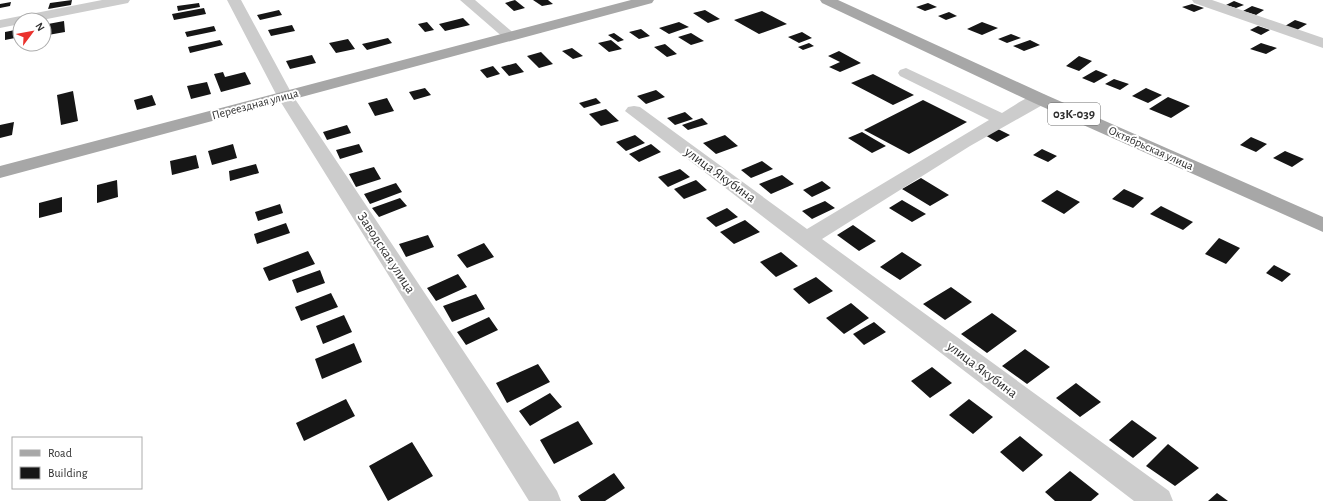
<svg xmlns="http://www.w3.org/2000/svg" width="1323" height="501" viewBox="0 0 1323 501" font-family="'Alegreya Sans',sans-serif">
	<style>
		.building { fill: #161616 }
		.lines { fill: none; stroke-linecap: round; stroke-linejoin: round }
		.minor { fill: #ccc; fill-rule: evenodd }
		.major { fill: #a7a7a7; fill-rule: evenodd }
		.labels { text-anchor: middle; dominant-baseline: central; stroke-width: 4; stroke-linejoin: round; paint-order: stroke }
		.far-street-label { font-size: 12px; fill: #2f2f2f; stroke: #fff }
		.shield { fill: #fff; stroke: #6d6d6d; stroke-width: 1 }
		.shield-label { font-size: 13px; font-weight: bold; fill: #2f2f2f }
		.street-label { font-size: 14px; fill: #2f2f2f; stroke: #fff }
	</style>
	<rect width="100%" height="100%" fill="#fff"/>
	<path class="building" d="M72,0L71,5L48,9L50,3Z
		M515,0L525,8L514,11L505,3Z
		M533,0H548L553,4L542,6Z
		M1234,1L1244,5L1236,8L1226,5Z
		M11,2L10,6L0,8V4Z
		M199,3L200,7L178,11L177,6Z
		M928,3L937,7L925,11L916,7Z
		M1192,4L1204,8L1194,12L1182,7Z
		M1252,6L1264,10L1256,15L1243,11Z
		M204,8L206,14L174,20L172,14Z
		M279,10L282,15L260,20L257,15Z
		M705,10L720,19L708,23L693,13Z
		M762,11L787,24L759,34L734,20Z
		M949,12L957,16L946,20L938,16Z
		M463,18L470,25L445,31L439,24Z
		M1295,20L1307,24L1297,30L1285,26Z
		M64,21L65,32L48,35V24Z
		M427,22L434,30L425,32L418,24Z
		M679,22L689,27L669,34L659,28Z
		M982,22L998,28L982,35L967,29Z
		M292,25L295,31L271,36L268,30Z
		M214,26L216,31L187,37L185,32Z
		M1258,26L1270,30L1261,35L1250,30Z
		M20,29V37L5,40V32Z
		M641,29L650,36L639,39L629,32Z
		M802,32L812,38L799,43L788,37Z
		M614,33L624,40L618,42L608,35Z
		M691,33L704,41L691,45L678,37Z
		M1011,34L1021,38L1007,43L998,39Z
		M388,38L392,43L367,50L362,44Z
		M348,39L355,49L336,53L329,43Z
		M220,40L223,45L190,53L188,47Z
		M611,40L622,49L609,52L598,43Z
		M1030,40L1040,45L1024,51L1013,46Z
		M809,43L814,46L803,50L798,47Z
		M1261,43L1277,48L1266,54L1250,49Z
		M665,44L677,54L667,57L654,47Z
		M572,48L583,56L573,59L562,51Z
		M839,51L861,63L840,72L829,67L840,62L828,56Z
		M541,52L553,64L539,68L527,56Z
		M312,55L316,63L290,69L286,61Z
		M1079,56L1092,61L1079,71L1066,66Z
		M516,63L524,72L509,76L501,67Z
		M493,66L500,74L487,78L480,70Z
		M1096,70L1108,75L1094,83L1082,78Z
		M223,72L225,77L245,72L251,84L221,92L214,74Z
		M873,74L914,95L893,105L851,83Z
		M1114,79L1129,84L1120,90L1105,84Z
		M207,82L211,94L191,99L187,86Z
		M425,88L431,95L414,100L409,92Z
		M1146,88L1162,95L1148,103L1132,96Z
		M656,90L665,97L646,104L637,96Z
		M73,91L78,121L61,125L57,95Z
		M152,95L156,105L137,110L134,100Z
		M1168,97L1190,106L1171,118L1149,109Z
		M387,98L394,111L375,116L368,103Z
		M596,98L601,103L584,108L579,103Z
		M923,100L967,122L909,154L864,130Z
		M606,109L619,121L601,126L589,114Z
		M685,112L693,119L675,125L667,118Z
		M702,118L708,124L688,130L682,125Z
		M14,122L12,135L0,138V125Z
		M347,125L351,133L327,140L323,132Z
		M996,128L1010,135L997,142L983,134Z
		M862,132L886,146L872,153L848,138Z
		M635,135L645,143L626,151L616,142Z
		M725,135L738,146L716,154L703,143Z
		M1251,137L1267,144L1256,152L1240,145Z
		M233,144L237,158L212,165L208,151Z
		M359,144L363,152L340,159L336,150Z
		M651,144L661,152L639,162L629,154Z
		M1042,149L1057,156L1048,162L1033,155Z
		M1285,151L1304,159L1292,167L1273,158Z
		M196,155L199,168L172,175L170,161Z
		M762,161L773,169L751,178L741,170Z
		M256,164L259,173L230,181L229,171Z
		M374,167L381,179L356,187L349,174Z
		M680,169L690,177L668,187L658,177Z
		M782,175L794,184L771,194L759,184Z
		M921,178L949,195L930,206L902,189Z
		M117,180L118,197L97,203V185Z
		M696,180L707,190L684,199L674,189Z
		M822,181L831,188L812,197L803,190Z
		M396,183L402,192L370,204L364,194Z
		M1124,189L1144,198L1133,208L1112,199Z
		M1057,190L1080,202L1064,214L1041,201Z
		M62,197V212L39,218V203Z
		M400,198L407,206L379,217L372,208Z
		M902,200L926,214L912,222L889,208Z
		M825,201L835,208L812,219L802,211Z
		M280,204L283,213L258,221L255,212Z
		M1161,206L1193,222L1183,230L1150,214Z
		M727,208L738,217L716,227L706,218Z
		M745,220L760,232L734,244L720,232Z
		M286,223L290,233L257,244L254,234Z
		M853,225L876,241L859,251L837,235Z
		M428,235L434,247L406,257L399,244Z
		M1219,238L1240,248L1226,264L1205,254Z
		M484,243L494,257L467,268L457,255Z
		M308,251L315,264L269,281L263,268Z
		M781,252L798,266L776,277L760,262Z
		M902,252L922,265L900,280L880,267Z
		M1274,265L1291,274L1282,282L1266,273Z
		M320,270L325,283L297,293L292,280Z
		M458,274L467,287L436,301L427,288Z
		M816,277L833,291L809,304L793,289Z
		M951,287L972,302L945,320L923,304Z
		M331,293L338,307L301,321L295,307Z
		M476,294L485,309L452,322L443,306Z
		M851,303L869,318L844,334L826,318Z
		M992,313L1017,331L987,353L961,334Z
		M344,315L352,332L323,344L316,326Z
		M489,317L498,330L466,345L457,332Z
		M874,322L886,332L864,345L853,334Z
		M354,343L362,362L322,379L315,359Z
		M1025,349L1050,367L1027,384L1002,366Z
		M538,364L550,382L507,403L496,383Z
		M932,367L952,383L930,398L911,381Z
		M1076,383L1101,402L1080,417L1056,398Z
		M550,393L562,407L530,426L519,411Z
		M346,399L355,416L304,441L296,423Z
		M969,399L993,417L973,434L949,415Z
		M1132,420L1157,438L1133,458L1109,440Z
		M578,421L593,444L554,464L540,440Z
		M1020,436L1043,455L1023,472L1000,452Z
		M412,442L433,476L388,501L369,466Z
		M1168,444L1199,468L1175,486L1146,466Z
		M1070,471L1099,494L1091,501H1055L1045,492Z
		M614,473L625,488L605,501H581L578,496Z
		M1217,493L1228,501H1208Z"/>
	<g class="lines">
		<path class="minor" d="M102,0H130L128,3L123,4L42,20H20V24L0,28V20Z
			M227,0H241L293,96L557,491L561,501H529L277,96Z
			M460,0H475L517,36L515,39H505Z
			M1192,0H1212L1323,38V48L1194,3Z
			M906,68L1002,113C1014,106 1031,92 1046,95L1048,99L1046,103L970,146L822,239L1169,491L1173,501H1134L625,111L628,107L634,106L640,107L807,229L989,120L900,76L898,73L900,70Z"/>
		<path class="major" d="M631,0H654L652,3L0,178V166Z
			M820,0H838L1046,95L1323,217V232L1034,103L822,3Z"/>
	</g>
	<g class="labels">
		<g class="far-street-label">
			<text transform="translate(255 104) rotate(-15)">Переездная улица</text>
			<text transform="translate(1151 148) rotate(24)">Октябрьская улица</text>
		</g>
		<rect class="shield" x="1048" y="103" width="52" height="22" rx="3"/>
		<g class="shield-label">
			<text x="1074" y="114">03К-039</text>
		</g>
		<g class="street-label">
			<text transform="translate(720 175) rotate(36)">улица Якубина</text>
			<text transform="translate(386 253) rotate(57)">Заводская улица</text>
			<text transform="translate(982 370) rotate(37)">улица Якубина</text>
		</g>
	</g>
	<rect x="12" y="437" width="130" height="52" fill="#ffffff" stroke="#acacac"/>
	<rect x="20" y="450" width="20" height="6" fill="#a7a7a7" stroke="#acacac"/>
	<text x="48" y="457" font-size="12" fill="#2f2f2f">Road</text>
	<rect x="20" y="467" width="20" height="12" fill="#161616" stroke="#acacac"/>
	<text x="48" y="477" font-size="12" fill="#2f2f2f">Building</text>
	<g transform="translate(32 32) rotate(58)"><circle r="19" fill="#ffffff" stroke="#acacac"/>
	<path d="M0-3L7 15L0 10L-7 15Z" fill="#ea322d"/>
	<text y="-6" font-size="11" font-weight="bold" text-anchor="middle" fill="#2f2f2f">N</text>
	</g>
</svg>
